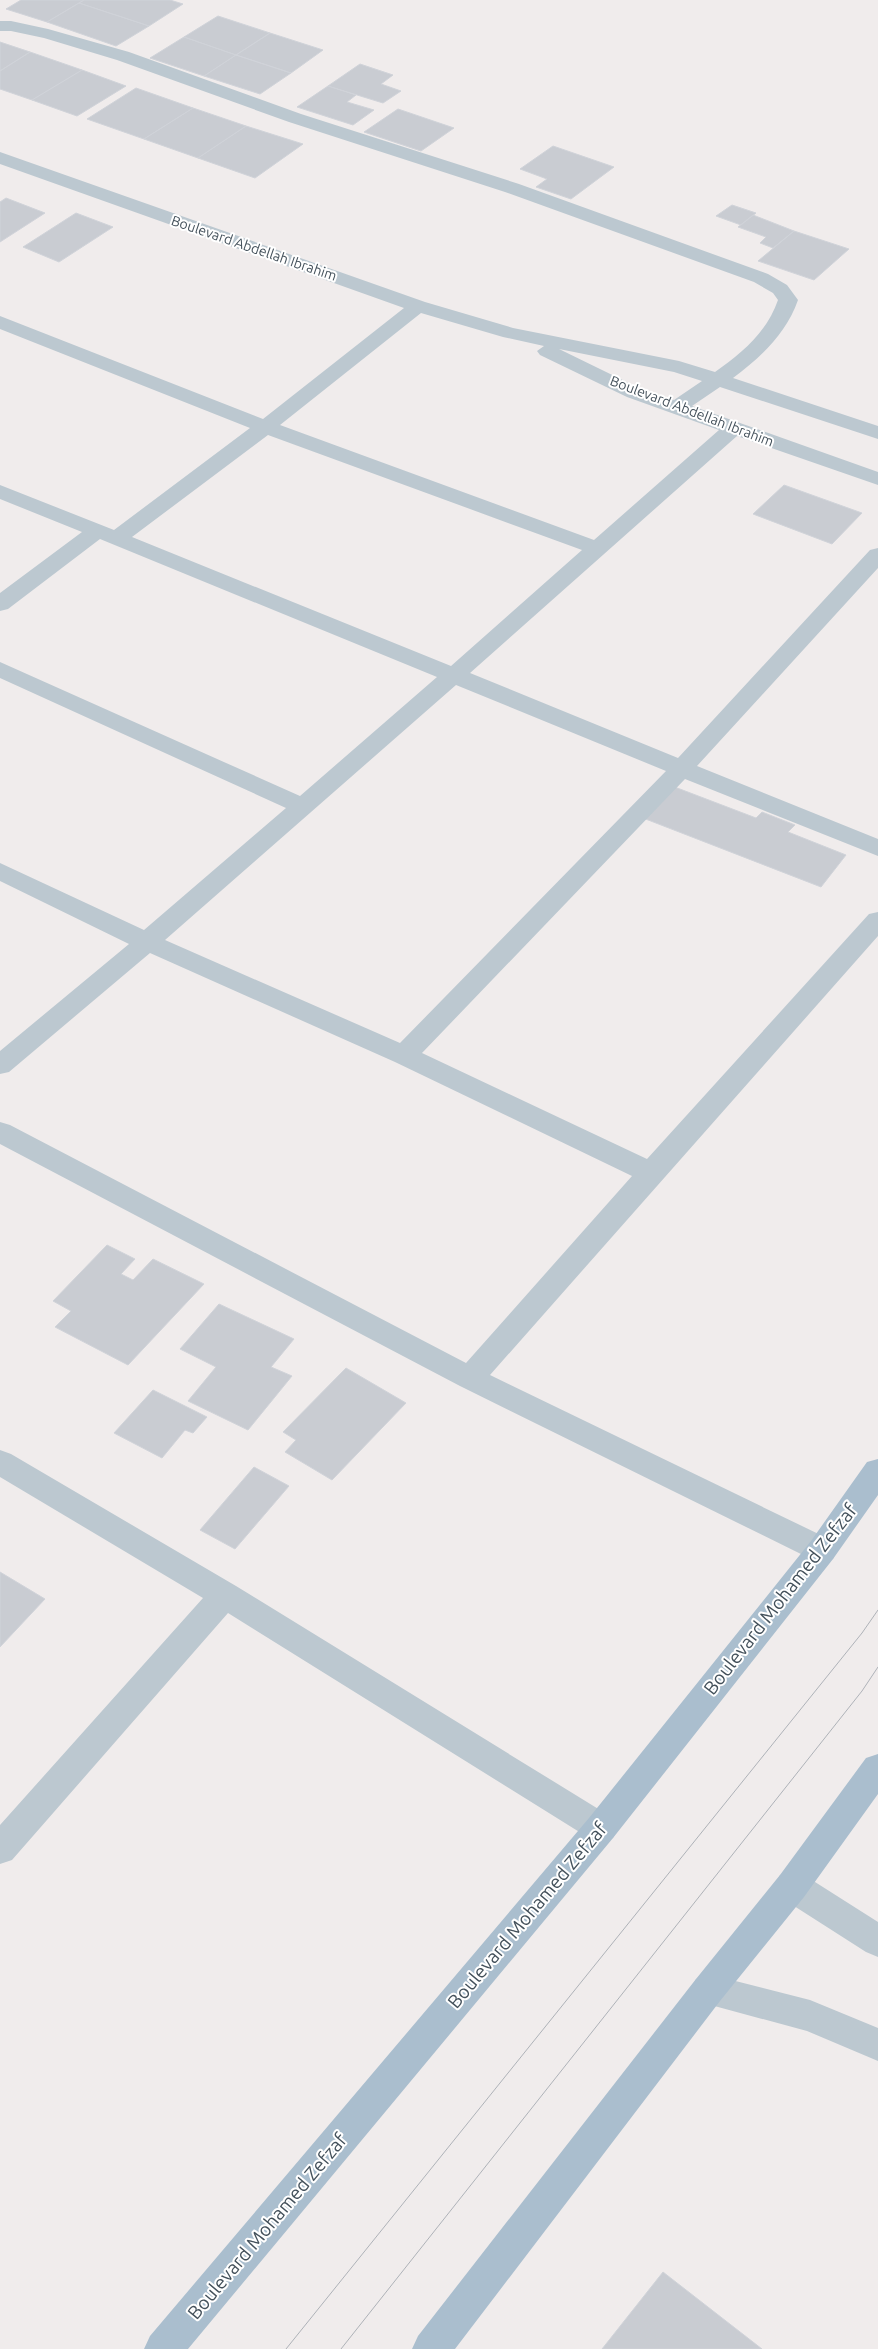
<svg xmlns="http://www.w3.org/2000/svg" width="878" height="2349" viewBox="0 0 878 2349" font-family="Ubuntu,sans-serif">
	<style>
		.building { fill: #c9ccd2; stroke: #d0d3d9 }
		.lines { fill: none; stroke-linecap: round; stroke-linejoin: round }
		.minor { fill: #bcc8d0; fill-rule: evenodd }
		.major { fill: #aabece; fill-rule: evenodd }
		.tram { stroke: #aeb2b8; stroke-width: 1 }
		.labels { text-anchor: middle; dominant-baseline: central; stroke-width: 4; stroke-linejoin: round; paint-order: stroke }
		.far-street-label { font-size: 14px; fill: #44515b; stroke: #fff }
		.near-street-label { font-size: 19px; fill: #44515b; stroke: #fff }
	</style>
	<rect width="100%" height="100%" fill="#f0ecec"/>
	<path class="building" d="M21,0H84L47,22L6,9Z
		M84,0H170L183,4L149,26L79,3Z
		M79,3L149,26L116,46L47,22Z
		M218,16L270,33L236,55L184,37Z
		M270,33L323,50L291,73L236,55Z
		M184,37L236,55L204,76L150,58Z
		M0,42L30,52L0,71Z
		M30,52L82,70L32,100L0,89V71Z
		M236,55L291,73L260,94L204,76Z
		M360,64L393,75L381,84L401,91L383,103L328,86Z
		M82,70L126,86L77,116L32,100Z
		M328,86L356,95L347,102L374,110L353,125L297,107Z
		M136,88L193,108L144,139L87,119Z
		M193,108L246,126L198,158L144,139Z
		M398,109L454,128L421,151L364,132Z
		M246,126L303,144L255,178L198,158Z
		M553,146L614,167L571,199L536,187L547,179L520,169Z
		M6,198L45,213L0,242V202Z
		M732,205L756,213L741,225L716,216Z
		M76,213L113,227L59,262L23,247Z
		M753,215L794,231L773,248L760,243L766,237L738,227Z
		M794,231L849,249L814,280L758,261Z
		M784,485L862,513L832,544L753,514Z
		M672,786L756,818L762,812L795,825L788,832L846,855L821,887L643,818Z
		M107,1245L135,1259L121,1274L133,1280L153,1259L204,1284L128,1365L55,1327L71,1311L53,1301Z
		M219,1304L294,1339L271,1367L292,1376L248,1430L188,1401L216,1367L180,1349Z
		M346,1368L406,1403L332,1480L285,1452L296,1440L283,1432Z
		M153,1390L207,1417L193,1433L185,1430L162,1458L114,1433Z
		M254,1467L289,1486L235,1549L200,1530Z
		M0,1572L45,1599L0,1647Z
		M663,2272L762,2349H602Z"/>
	<g class="lines">
		<path class="minor" d="M0,21H11L48,29L129,52L301,114L519,184L768,274L787,285L798,300C786,334 761,357 733,378L878,426V439L720,387L692,406L878,472V485L737,436L470,673L678,758L870,550L878,548V568L697,766L878,839V856L685,779L422,1053L647,1159L869,914L878,912V936L490,1375L833,1541L837,1550L833,1559L822,1563L811,1559L460,1386L0,1144V1122L10,1125L466,1363L632,1176L395,1062L150,953L9,1072L0,1074V1051L129,944L0,881V863L144,930L286,808L0,678V662L300,796L437,677L100,539L8,609L0,611V593L82,532L0,499V485L114,530L250,428L0,329V316L263,419L404,308L0,164V152L425,302L513,328L679,361L715,372C742,353 767,332 778,300L773,293L754,282L505,192L289,122L117,60L44,38L11,31H0ZM421,313L503,337L544,346L537,351L540,355L627,397L719,430L594,540L280,425ZM559,349L674,372L702,381L674,400L641,389ZM268,435L582,550L451,666L132,537ZM456,685L666,771L400,1043L165,940Z
			M0,1450L11,1454L236,1586L613,1818L618,1828L613,1838L601,1843L589,1838L228,1613L12,1860L0,1864V1825L203,1598L0,1477Z
			M792,1871L804,1875L878,1922V1957L866,1952L780,1897L775,1886L780,1875Z
			M708,1974L810,2000L878,2028V2061L807,2031L696,2001L691,1990L696,1979Z"/>
		<path class="major" d="M878,1459V1495L833,1559L613,1838L188,2349H144L150,2336L589,1818L811,1541L867,1462Z
			M878,1754V1794L804,1897L720,2001L455,2349H412L418,2336L696,1979L780,1875L866,1758Z"/>
		<path class="tram" d="M286,2349L862,1633L878,1610
			M341,2349L862,1691L878,1667"/>
	</g>
	<g class="labels">
		<g class="far-street-label">
			<text transform="translate(254 248) rotate(19)">Boulevard Abdellah Ibrahim</text>
			<text transform="translate(692 411) rotate(21)">Boulevard Abdellah Ibrahim</text>
		</g>
		<g class="near-street-label">
			<text transform="translate(780 1599) rotate(-52)">Boulevard Mohamed Zefzaf</text>
			<text transform="translate(527 1915) rotate(-50)">Boulevard Mohamed Zefzaf</text>
			<text transform="translate(267 2226) rotate(-50)">Boulevard Mohamed Zefzaf</text>
		</g>
	</g>
</svg>
